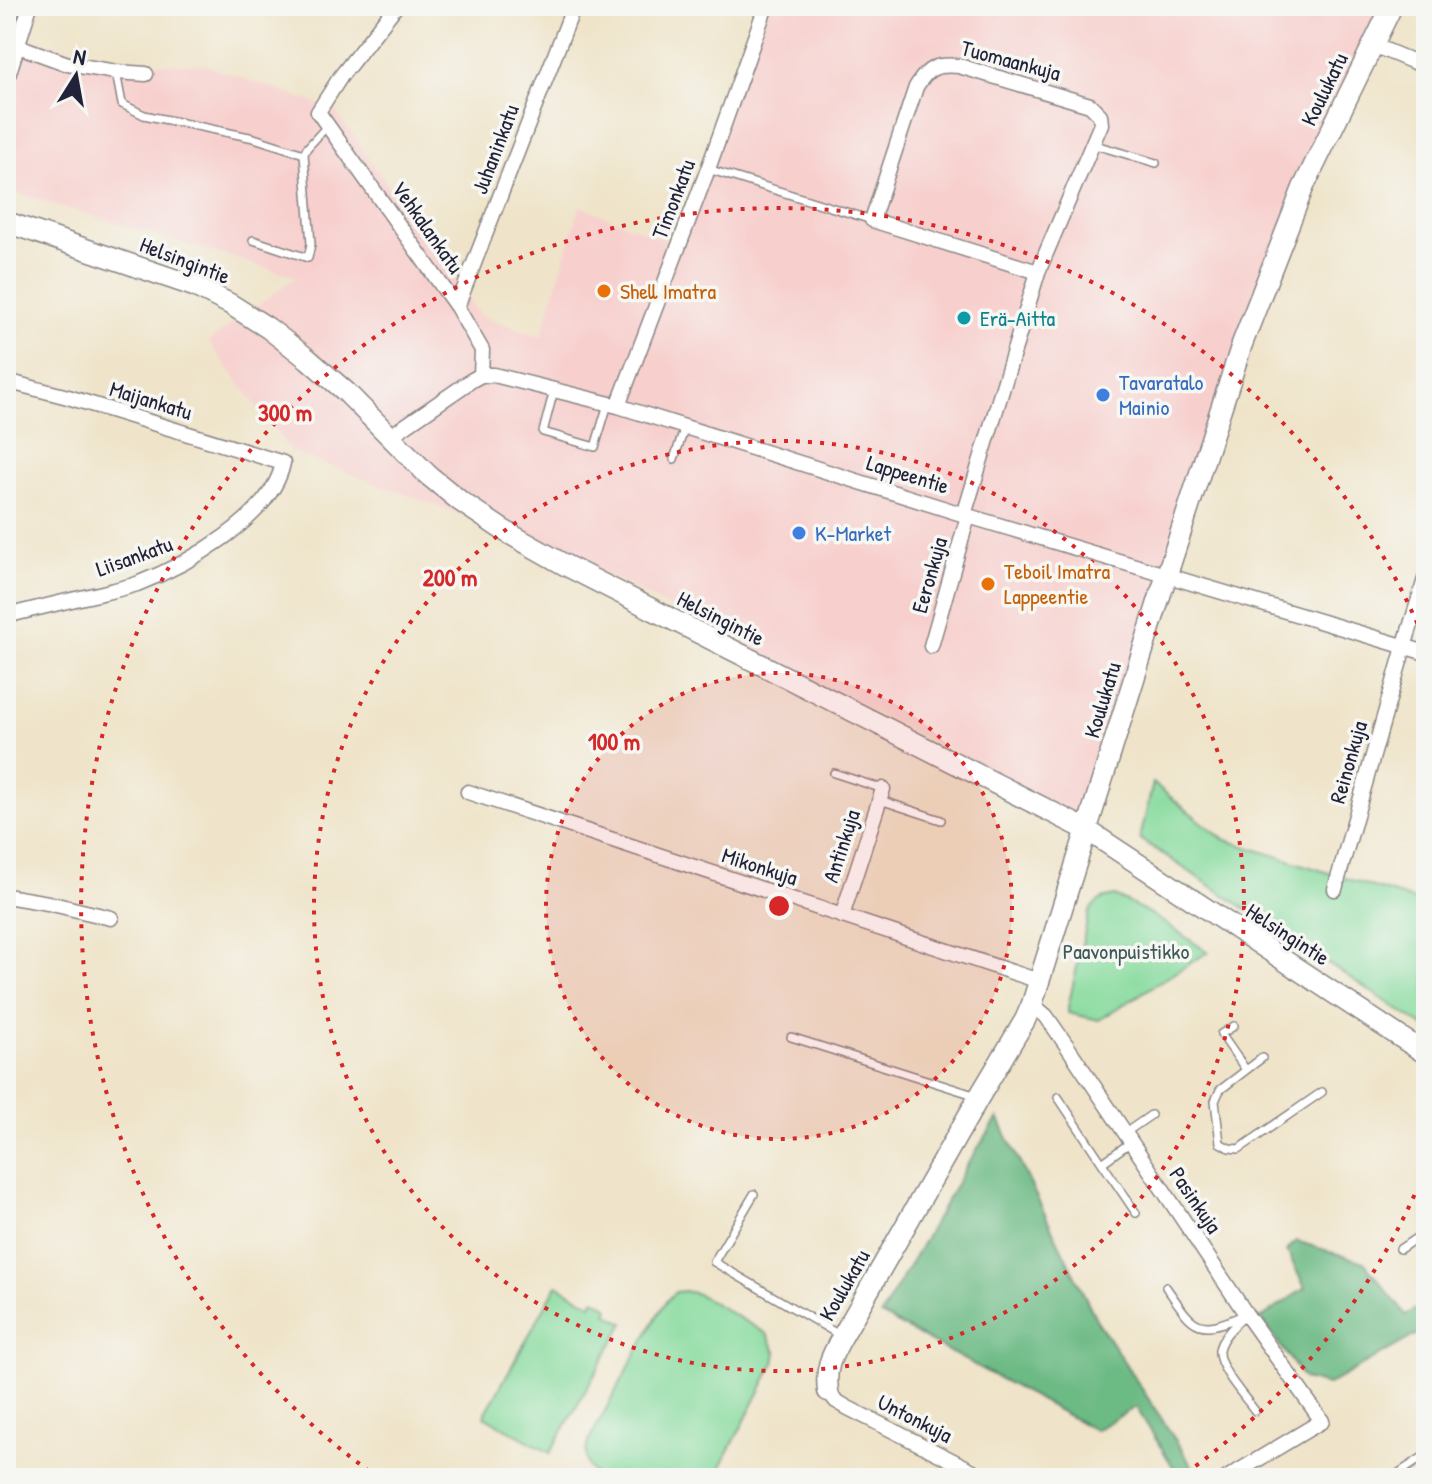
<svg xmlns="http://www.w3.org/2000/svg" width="1432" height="1484" viewBox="0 0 1432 1484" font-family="'Patrick Hand',sans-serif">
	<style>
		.built { fill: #f7d0ce }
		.green { fill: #85da9c; stroke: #547e6c; stroke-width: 2 }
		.forest { fill: #6cba84; stroke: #476e60; stroke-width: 2 }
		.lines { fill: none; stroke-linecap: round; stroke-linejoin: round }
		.lane-casing { stroke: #888382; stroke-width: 10 }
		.street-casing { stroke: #888382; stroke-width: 17 }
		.secondary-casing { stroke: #888382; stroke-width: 23 }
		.lane { stroke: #fff; stroke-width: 7 }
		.street { stroke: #fff; stroke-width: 14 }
		.secondary { stroke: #fff; stroke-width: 20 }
		.ring { fill: none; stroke: #d62828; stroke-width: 4; stroke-dasharray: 4 8 }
		.food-dot { fill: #e8710a; stroke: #f6f6f2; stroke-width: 3 }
		.culture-dot { fill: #0f9aa8; stroke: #f6f6f2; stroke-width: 3 }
		.shop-dot { fill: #3f7fe0; stroke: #f6f6f2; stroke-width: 3 }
		.labels { text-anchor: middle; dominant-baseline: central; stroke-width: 7; stroke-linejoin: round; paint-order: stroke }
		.street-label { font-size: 22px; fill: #22223b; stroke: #f6f6f2 }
		.food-label { font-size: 22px; fill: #c56008; stroke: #f6f6f2; text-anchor: start }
		.culture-label { font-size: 22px; fill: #0d838f; stroke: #f6f6f2; text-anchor: start }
		.shop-label { font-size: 22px; fill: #366cbe; stroke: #f6f6f2; text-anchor: start }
		.park-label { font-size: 22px; fill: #405958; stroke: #f6f6f2 }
		.centre { fill: #d62828; stroke: #f6f6f2; stroke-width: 4 }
		.ring-label { font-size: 24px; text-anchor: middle; font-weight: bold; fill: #d62828; stroke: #f6f6f2; stroke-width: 7; stroke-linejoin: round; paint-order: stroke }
	</style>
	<rect width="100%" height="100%" fill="#f6f6f2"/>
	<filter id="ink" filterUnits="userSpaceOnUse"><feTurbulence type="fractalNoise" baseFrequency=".0125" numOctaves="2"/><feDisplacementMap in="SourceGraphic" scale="16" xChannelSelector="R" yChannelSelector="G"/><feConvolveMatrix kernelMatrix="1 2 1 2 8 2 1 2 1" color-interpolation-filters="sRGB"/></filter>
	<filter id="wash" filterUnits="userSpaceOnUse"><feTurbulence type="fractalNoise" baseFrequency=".006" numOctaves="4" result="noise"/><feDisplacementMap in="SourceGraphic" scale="32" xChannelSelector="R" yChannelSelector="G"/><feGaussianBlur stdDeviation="1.8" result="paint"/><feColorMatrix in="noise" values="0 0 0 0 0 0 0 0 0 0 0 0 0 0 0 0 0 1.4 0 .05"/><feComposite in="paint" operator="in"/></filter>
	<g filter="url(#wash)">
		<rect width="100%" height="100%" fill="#efe4c9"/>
		<path class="built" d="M770,6H1400L1308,196L1073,814L566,554L292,452L208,342L296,277L6,190V31L110,61L205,65L335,110L479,315L541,337L580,206L670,242Z"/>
		<path class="green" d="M1153,783L1223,839L1426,904V1028L1140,839Z
			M1115,896L1151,914L1208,952L1099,1020L1068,1013V1007L1089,913C1095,901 1102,898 1115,896Z
			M557,1285L591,1304L595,1299L609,1308L607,1313L624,1323L550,1453L484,1416Z
			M684,1291L698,1294L767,1334L776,1352L774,1364L715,1478H598C585,1466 584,1459 588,1442L658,1314L668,1299L676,1292Z"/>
		<path class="forest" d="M998,1118L1096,1319L1199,1476L1194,1478H1180L1136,1407L1095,1430L881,1315L970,1160Z
			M1296,1241L1364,1262L1406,1315L1426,1302V1329L1328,1385L1304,1379L1261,1318L1305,1288L1287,1251Z"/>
	</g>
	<g filter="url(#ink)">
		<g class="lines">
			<defs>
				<path id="lane" d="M116,72L122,104L144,115L254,138L304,154
					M1092,144L1156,163
					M708,169L872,220
					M253,240L308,258L311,244L304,154L307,148L328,125
					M554,390L543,432L595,447L608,404
					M674,459L685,427
					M834,773L883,789
					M880,800L941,820
					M1234,1026L1221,1034L1246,1070
					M791,1037L977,1096
					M1262,1058L1220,1090L1215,1101L1220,1143L1229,1148L1239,1149L1322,1092
					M1058,1097L1102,1163L1131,1142
					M1125,1133L1151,1115
					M1102,1163L1136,1213
					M754,1194L714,1262L841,1336
					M1400,1249L1425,1232
					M1166,1287C1193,1325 1195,1337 1243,1315
					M1246,1314C1237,1323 1221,1337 1219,1350C1217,1367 1245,1397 1255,1411
					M1399,1473L1426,1455"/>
				<path id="street" d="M396,6L341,76L318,112L457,307L482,350L481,375
					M1373,45L1426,67
					M18,46L68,64L116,72L146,74
					M6,82L30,6
					M457,307L574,6
					M6,381L68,397L283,463C272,518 186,565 137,584C122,589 105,592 89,596C62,602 34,609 6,616
					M618,406L708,169L766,6
					M389,437L472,380L481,375H494L618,406L968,516L1426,653
					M964,515L1038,272L1101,124L1100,115L1090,105L959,66C936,64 928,67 916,87L872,220L1038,272
					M931,646L968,516
					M468,792L1039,981
					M1335,889L1404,647L1426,576
					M6,896L48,903L111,918
					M842,916L883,789
					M1032,1004L1046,1016L1067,1046L1246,1314L1322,1421L1227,1478
					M828,1391L836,1401L848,1408L987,1478"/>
				<path id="secondary" d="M6,222L194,286L230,304L268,328L308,359L346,392L428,475L460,501L503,530L565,565L1087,830L1426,1054
					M828,1391C825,1367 831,1357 842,1337L979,1097L1025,1020L1032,1004L1159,599L1242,344L1303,188L1392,6"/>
			</defs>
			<use href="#lane" class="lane-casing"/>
			<use href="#street" class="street-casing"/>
			<use href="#secondary" class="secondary-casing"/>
			<use href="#lane" class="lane"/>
			<use href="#street" class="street"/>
			<use href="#secondary" class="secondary"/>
		</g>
	</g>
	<circle cx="779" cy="906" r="233" fill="#d62828" fill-opacity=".12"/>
	<g class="ring">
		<circle cx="779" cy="906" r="233"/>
		<circle cx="779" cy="906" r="465"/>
		<path d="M1424 1173A698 698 0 0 1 1179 1478M379 1478A698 698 0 1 1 1424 639"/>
	</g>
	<g class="food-dot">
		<circle cx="604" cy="291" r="8"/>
		<circle cx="988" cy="584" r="8"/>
	</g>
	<circle class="culture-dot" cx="964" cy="318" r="8"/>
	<g class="shop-dot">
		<circle cx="1103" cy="395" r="8"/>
		<circle cx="799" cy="533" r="8"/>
	</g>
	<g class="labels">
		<g class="street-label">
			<text transform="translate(1011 60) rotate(15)">Tuomaankuja</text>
			<text transform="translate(1324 89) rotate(-64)">Koulukatu</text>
			<text transform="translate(495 149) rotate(-69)">Juhaninkatu</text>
			<text transform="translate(673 199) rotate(-69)">Timonkatu</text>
			<text transform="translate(428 227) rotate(55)">Vehkalankatu</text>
			<text transform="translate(185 260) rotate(21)">Helsingintie</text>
			<text transform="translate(151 400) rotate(17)">Maijankatu</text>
			<text transform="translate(908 474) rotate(17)">Lappeentie</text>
			<text transform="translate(134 556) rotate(-20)">Liisankatu</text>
			<text transform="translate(929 575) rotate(-74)">Eeronkuja</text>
			<text transform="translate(721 618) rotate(27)">Helsingintie</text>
			<text transform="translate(1102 700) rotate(-73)">Koulukatu</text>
			<text transform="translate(1348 762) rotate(-74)">Reinonkuja</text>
			<text transform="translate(841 846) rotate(-72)">Antinkuja</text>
			<text transform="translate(760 866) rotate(18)">Mikonkuja</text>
			<text transform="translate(1288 934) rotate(33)">Helsingintie</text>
			<text transform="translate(1196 1200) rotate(56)">Pasinkuja</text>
			<text transform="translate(844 1285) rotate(-60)">Koulukatu</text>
			<text transform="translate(915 1418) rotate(27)">Untonkuja</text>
		</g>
		<g class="food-label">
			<text x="620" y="291">Shell Imatra</text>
			<text x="1004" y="571">Teboil Imatra<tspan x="1004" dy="25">Lappeentie</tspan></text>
		</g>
		<g class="culture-label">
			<text x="980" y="318">Erä-Aitta</text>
		</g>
		<g class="shop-label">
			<text x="1119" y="382">Tavaratalo<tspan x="1119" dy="25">Mainio</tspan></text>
			<text x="815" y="533">K-Market</text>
		</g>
		<g class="park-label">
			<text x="1126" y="951">Paavonpuistikko</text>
		</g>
	</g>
	<circle cx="779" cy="906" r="12" class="centre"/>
	<g class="ring-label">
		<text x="285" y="421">300 m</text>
		<text x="450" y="586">200 m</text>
		<text x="614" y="750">100 m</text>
	</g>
	<rect width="1432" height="1484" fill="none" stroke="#f6f6f2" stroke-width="32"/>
	<g transform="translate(76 76) rotate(11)" stroke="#f6f6f2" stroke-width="6" paint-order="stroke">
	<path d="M0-6L14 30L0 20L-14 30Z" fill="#22223b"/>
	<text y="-12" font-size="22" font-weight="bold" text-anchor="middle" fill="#22223b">N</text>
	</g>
</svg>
